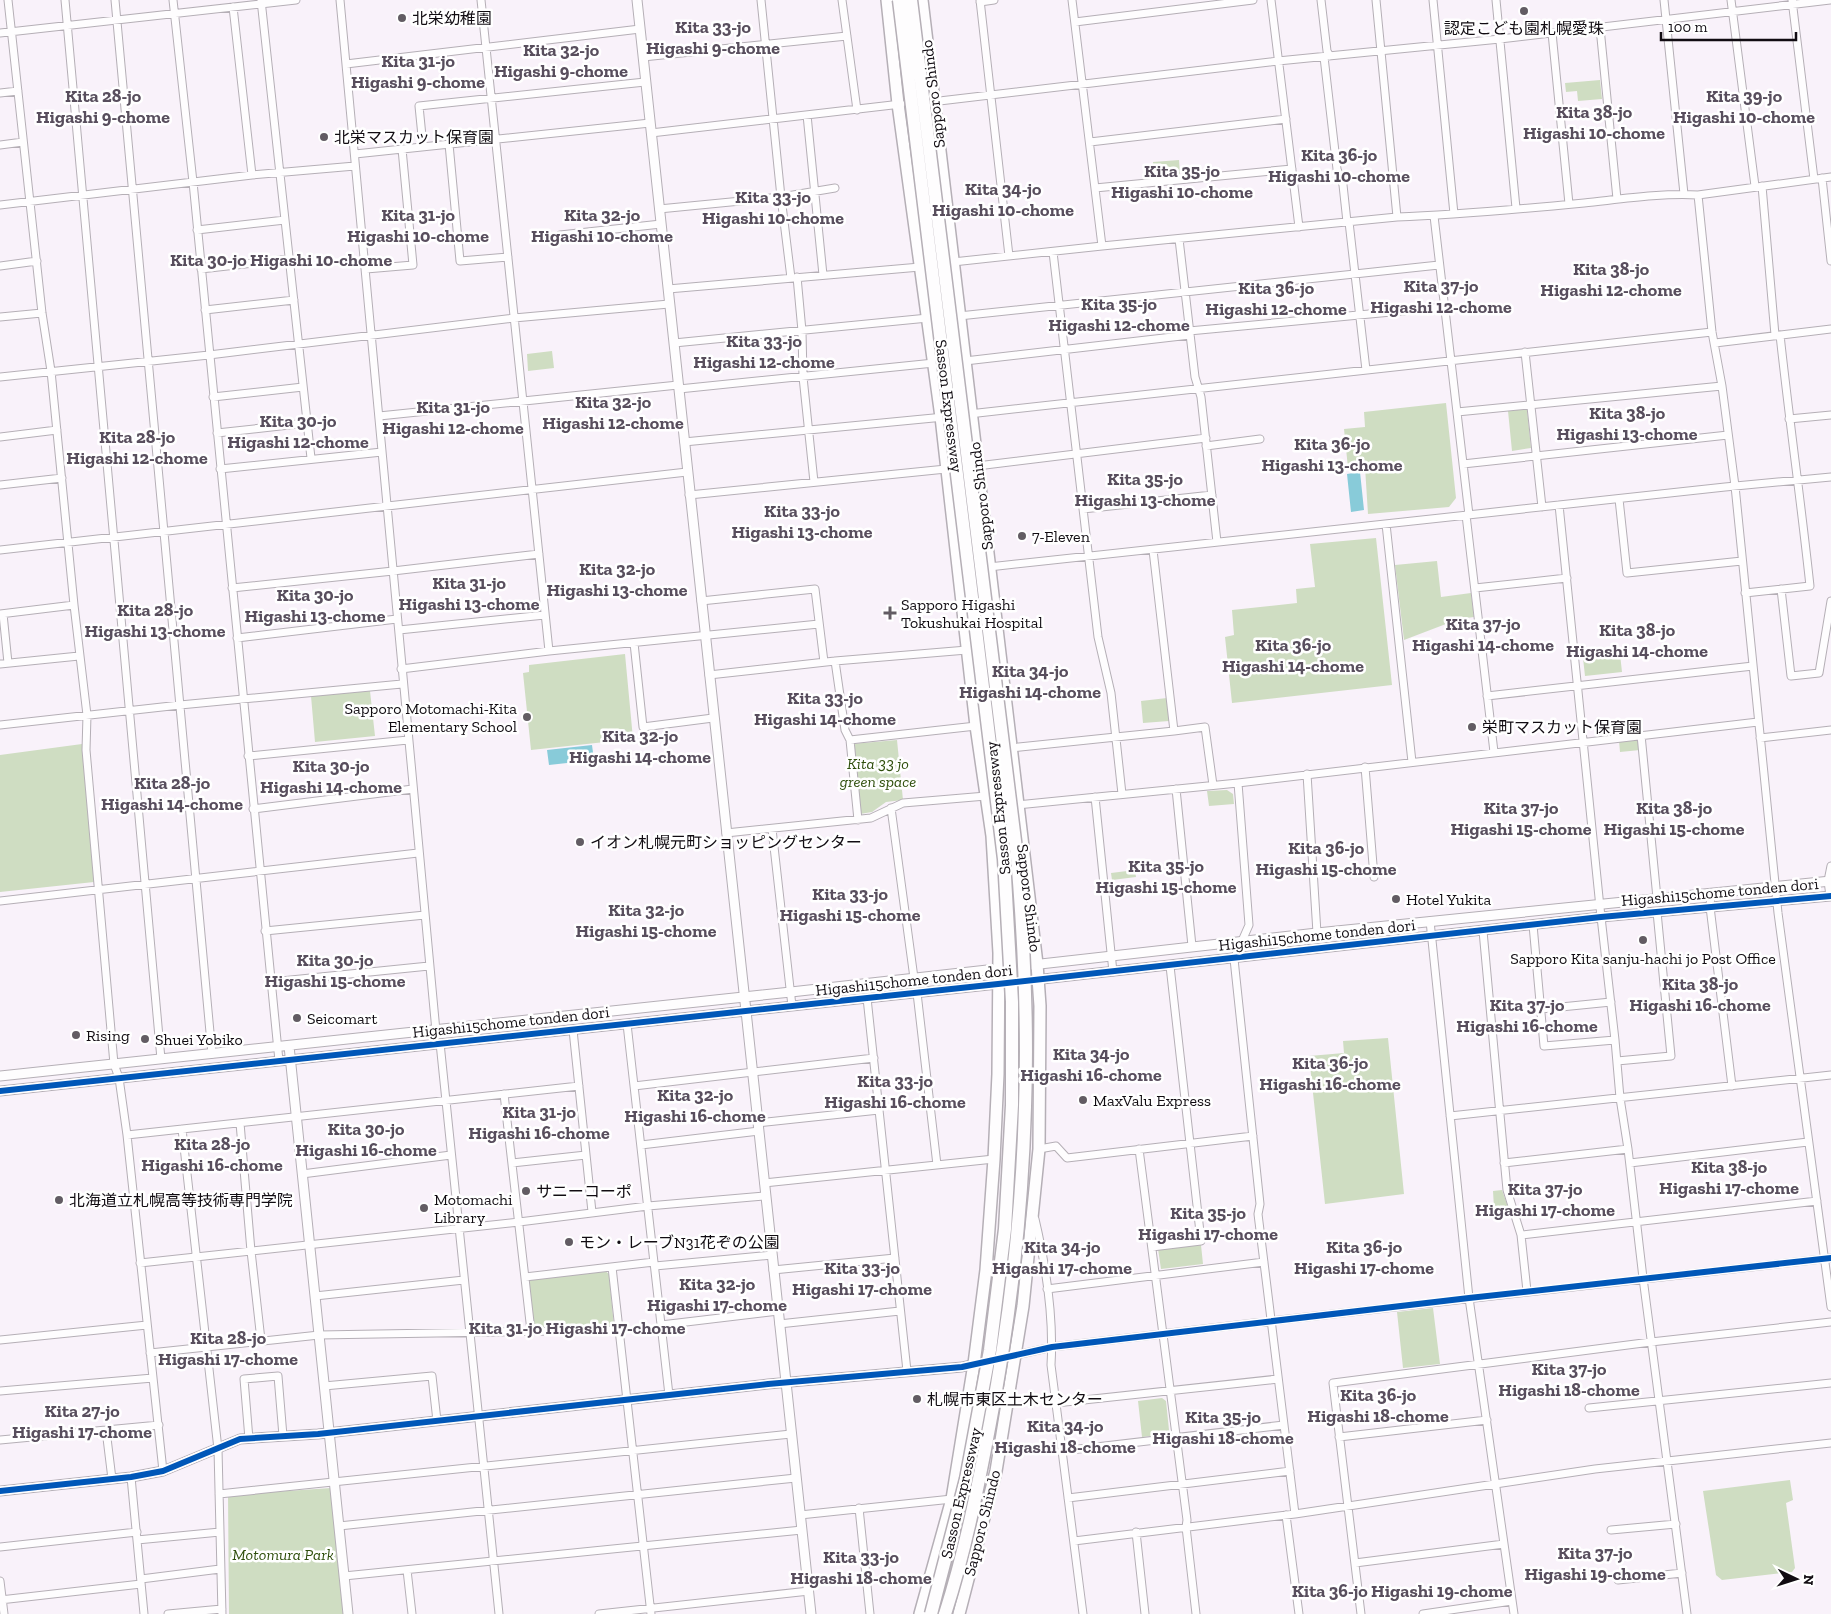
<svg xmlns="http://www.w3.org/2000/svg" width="1831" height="1614" viewBox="0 0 1831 1614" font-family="'Zilla Slab','Noto Sans JP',serif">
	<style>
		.green { fill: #cfddc2 }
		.water { fill: #88cbd9 }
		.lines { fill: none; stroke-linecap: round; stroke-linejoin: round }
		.minor-casing { stroke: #b5afb6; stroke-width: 9 }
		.tertiary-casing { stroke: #b5afb6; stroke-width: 11 }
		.trunk-casing { stroke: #b5afb6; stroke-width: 14 }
		.minor { stroke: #fefdfe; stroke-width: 7 }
		.tertiary { stroke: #fefdfe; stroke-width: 9 }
		.trunk { stroke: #fefdfe; stroke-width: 11 }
		.motorway-bridge-casing { stroke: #b5afb6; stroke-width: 15; stroke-linecap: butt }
		.motorway-bridge { stroke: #fefdfe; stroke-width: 12 }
		.cycleway-casing { stroke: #fff; stroke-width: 9 }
		.cycleway { stroke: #0057b8; stroke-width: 6 }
		.poi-dot { fill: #625c63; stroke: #fff; stroke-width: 2 }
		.labels { text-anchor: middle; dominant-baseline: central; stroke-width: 5; stroke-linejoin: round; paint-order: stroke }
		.poi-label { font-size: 16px; fill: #110c12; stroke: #fff; text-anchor: start }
		.street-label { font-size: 16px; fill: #110c12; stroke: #fff }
		.park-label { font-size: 16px; font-style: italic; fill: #2e4e0b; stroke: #fff }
		.neighbourhood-label { font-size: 18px; font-weight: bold; fill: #584e5d; stroke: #fff }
	</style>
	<rect width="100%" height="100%" fill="#f9f2fa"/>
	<path class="green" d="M1600,80L1602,99L1578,101L1577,91L1566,92L1565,83Z
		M1179,160L1180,175L1154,177L1153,162Z
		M552,351L554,368L528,371L527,354Z
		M1446,403L1456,498L1449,507L1368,514L1365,467L1348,468L1344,429L1365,427L1364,412Z
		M1527,409L1531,448L1512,451L1508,411Z
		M1376,538L1392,685L1232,703L1225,637L1234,635L1232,610L1297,603L1296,589L1315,587L1310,544Z
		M1437,561L1441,597L1471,593L1474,617L1459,619L1404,640L1395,565Z
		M625,654L633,739L531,750L523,673L529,672V665Z
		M1620,654L1622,672L1585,676L1583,658Z
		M370,691L375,736L315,742L311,696Z
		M1167,698L1169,721L1143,723L1141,701Z
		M1639,739L1640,750L1620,752L1619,741Z
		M897,740L903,800L886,802L872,812L860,814L852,744Z
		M82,744L94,882L0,892V755Z
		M1227,790L1233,794L1234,804L1209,806L1207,791Z
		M1135,870L1136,877L1112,880L1111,873Z
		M1388,1038L1404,1194L1325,1204L1309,1056L1344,1053L1343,1041Z
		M1502,1190L1508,1207L1494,1208L1493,1191Z
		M1201,1245L1203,1264L1161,1269L1158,1249Z
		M604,1270L609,1274L614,1326L534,1327L528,1280Z
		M1433,1308L1440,1364L1403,1368L1397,1312Z
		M1162,1398L1166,1401L1169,1430L1167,1434L1142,1437L1138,1401Z
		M1790,1480L1793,1500L1786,1503L1795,1568L1792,1572L1722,1580L1716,1575L1703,1491Z
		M331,1488L343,1614H229L228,1495Z"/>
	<path class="water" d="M1360,472L1364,510L1351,512L1347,474Z
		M592,745L594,760L549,765L547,750Z"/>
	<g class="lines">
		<defs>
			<path id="minor" d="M8,0L42,313L51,371L74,605L87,715L86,750L114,1064L119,1078L127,1135L163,1471
				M65,0L161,1059
				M115,0L212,1054
				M173,0L193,182L279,1061
				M261,0L311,458
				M340,0C374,343 402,687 436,1031
				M481,0L549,651
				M761,0L781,197L791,278
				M842,0L857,110
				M980,0L1009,256
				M1072,0L1102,246
				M1271,0L1299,227
				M1321,0L1327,51L1330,56
				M1376,0L1397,217
				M1433,0L1454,214
				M1496,0L1516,208
				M1664,0L1684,194
				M1731,0L1755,186
				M1792,0L1814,179
				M980,2L994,0
				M233,7L252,175
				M1075,22L1253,0
				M1600,28L1617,199
				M0,33L296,0
				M1552,33L1569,204
				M643,57L847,36
				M1324,57L1337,169L1343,185L1347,222
				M346,64L640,29
				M0,93L18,91
				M931,102L1278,61L1500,39L1830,0
				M807,115L823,275
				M651,133L901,104
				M1090,142L1286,119
				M449,144L460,261L508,257
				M0,145L23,142
				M423,146L419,106L645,82
				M355,154L650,123
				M1822,178L1831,261
				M1762,186L1775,335
				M1095,188L1292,169
				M1698,195L1712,332L1722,386L1735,486L1778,913L1831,1307
				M0,205L252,175L355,166
				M659,209L781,197L835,188
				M1434,216L1469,515
				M1349,222L1366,370
				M197,230L285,220
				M560,235L661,224
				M1179,239L1195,377L1201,397L1217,542
				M1053,252L1098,637L1111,693L1122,794
				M953,262L1102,246L1397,217C1459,215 1522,209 1584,203C1622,199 1660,193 1698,195L1831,177
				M0,266L37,261
				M201,269L289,259
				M366,269L413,265L402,149
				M797,277L802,331L803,377L814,482
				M668,289L920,267
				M205,310L294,300
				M959,316L1439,265
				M0,317L42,313
				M1189,331L1444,307
				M674,343L928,318
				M1715,343L1831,329
				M1525,352L1542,507
				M965,361L1190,335
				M0,377L209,355L514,318L669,304
				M679,389L934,363
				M213,397L303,387
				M1457,412L1722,386
				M969,414L1712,332
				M379,416L678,385
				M1789,419L1831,415
				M217,433L307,423
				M0,437L57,430
				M684,442L944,417
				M1206,446L1260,439
				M1463,464L1728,435
				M977,466L1206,438
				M220,469L382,452
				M0,485L62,478
				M689,495L946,469
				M1619,499L1627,573L1742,561
				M1559,505L1601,917L1615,1040L1620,1098L1628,1149L1643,1278L1687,1614
				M1083,509L1212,495
				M1466,515L1494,752
				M1386,524L1412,762
				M0,550L687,472
				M1153,550L1174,731L1205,727L1213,785
				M989,567L1725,487L1831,477
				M232,588L393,571L539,554
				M1475,588L1567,578
				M1781,589L1791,676L1819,673L1831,601
				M1745,593L1810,586C1801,502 1789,418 1780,335
				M701,601L815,589L824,662
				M0,614L74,605
				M3,614L8,663
				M399,630L545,615
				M237,638L397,619
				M634,643L643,727L713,718
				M835,661L845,730L850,740L858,820
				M0,664L79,656
				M401,669L549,651L819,624
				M709,675L835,661L967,650
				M1487,696L1753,666
				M0,725L180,705L402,684
				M1641,735L1657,898
				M1760,738L1831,730
				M850,740L976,726
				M1010,748L1174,731
				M248,756L408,740
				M1365,767L1374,877
				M1307,774L1317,933
				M1238,783L1249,925L1234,959L1260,1204L1258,1214L1295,1514
				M1176,789L1192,946
				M1095,797L1113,972
				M1017,805L1238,783L1758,722
				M891,808L914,978
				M253,809L413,789
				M772,829L792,1006
				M726,833L871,818L903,803L986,796
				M1711,893L1710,907L1732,1086
				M1830,896L1828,881L1831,866
				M0,901C140,886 279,868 418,853
				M1430,921L1469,1298L1514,1614
				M1533,925L1544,1046L1615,1040
				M265,931L425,915
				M1483,931L1507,1190L1521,1235L1527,1291
				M271,982L429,966
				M917,993L937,1165
				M867,998L907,1371
				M1541,1009L1611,1002
				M627,1024L669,1395
				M573,1030L592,1212
				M440,1043L499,1614
				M1617,1061L1671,1056L1657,912
				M634,1086L874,1058
				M504,1094L531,1331
				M1450,1116L1831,1075
				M240,1123L251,1251L261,1340
				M758,1123L879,1110
				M182,1129L218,1449L222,1614
				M127,1135L579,1086
				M641,1145L759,1131
				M1039,1149L1056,1146L1067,1158L1253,1136
				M1139,1149L1187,1520L1186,1527L1196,1614
				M512,1163L586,1155
				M1504,1163L1628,1149
				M1630,1163L1808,1142
				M302,1174L451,1155
				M764,1183L994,1159
				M1035,1219C1046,1266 1054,1316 1051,1365L1083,1614
				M1521,1235L1817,1201
				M1152,1247L1201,1241L1170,966
				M140,1263L519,1222L648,1206L765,1196
				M655,1266L772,1255
				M612,1267L651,1614
				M773,1270L895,1258
				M525,1277L654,1262
				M1047,1289L1264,1262
				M315,1296L464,1280
				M779,1324L900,1311
				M661,1325L778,1311
				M0,1340L147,1325
				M150,1353L319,1335L619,1330
				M1012,1356L1052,1347L1271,1321L1831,1258
				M324,1386L432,1376L437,1421
				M0,1391L153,1378
				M1056,1403L1278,1379
				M1589,1408L1831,1383
				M106,1430L112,1479
				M1339,1437L1487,1420
				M249,1439L244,1379L278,1376L283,1436
				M0,1440L159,1425
				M1062,1451L1284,1425
				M131,1477L144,1614
				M219,1494L791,1434
				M1068,1498L1290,1471
				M859,1508L870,1614
				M800,1515L952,1499
				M1286,1515L1299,1614
				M339,1526L796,1478
				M1611,1530L1676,1524
				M1136,1532L1145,1614
				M137,1540L220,1532
				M1074,1541L1295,1514L1595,1469L1831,1443
				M0,1547L137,1532
				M1355,1563L1504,1544
				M407,1570L412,1614
				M344,1576L802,1530
				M141,1579L220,1569
				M1618,1580L1682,1573
				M0,1581L4,1614
				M0,1600L141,1584
				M168,1614L222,1609
				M599,1614L809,1591
				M1361,1614L1333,1383L1651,1342L1831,1322
				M1423,1614L1512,1601"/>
			<path id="tertiary" d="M637,0L811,1614
				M289,1046L348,1614
				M0,1076L791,992L1317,933L1831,881
				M0,1091L998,984L1601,917L1831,896
				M0,1491L131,1477L163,1471L240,1439L318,1434L768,1384L962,1367L974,1364"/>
			<path id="trunk" d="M887,0L898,104L941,417L976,726L992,836L999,953L998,1074L994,1159L986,1270L974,1364L952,1499L920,1614
				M922,0L1037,964L1040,1006L1039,1149L1023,1306L996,1471L959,1614"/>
		</defs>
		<use href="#minor" class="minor-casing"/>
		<use href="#tertiary" class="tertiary-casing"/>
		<use href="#trunk" class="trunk-casing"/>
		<use href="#minor" class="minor"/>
		<use href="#tertiary" class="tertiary"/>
		<use href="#trunk" class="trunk"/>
		<defs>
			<path id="motorway-bridge" d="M899,0L1004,859L1012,1002V1105L1005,1229L990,1350L966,1479L931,1614
				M911,0L1017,857C1024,940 1028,1024 1025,1107C1022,1213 1010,1319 990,1423C978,1487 965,1552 945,1614"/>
		</defs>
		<use href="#motorway-bridge" class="motorway-bridge-casing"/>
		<use href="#motorway-bridge" class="motorway-bridge"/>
		<defs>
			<path id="cycleway" d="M0,1091L998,984L1601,917L1831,896
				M0,1491L131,1477L163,1471L240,1439L318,1434L768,1384L962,1367L1052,1347L1469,1298L1831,1258"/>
		</defs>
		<use href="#cycleway" class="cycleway-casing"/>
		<use href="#cycleway" class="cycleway"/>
	</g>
	<g class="poi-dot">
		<circle cx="1524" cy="11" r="5"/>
		<circle cx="402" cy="18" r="5"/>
		<circle cx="324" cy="137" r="5"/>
		<circle cx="1022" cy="536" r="5"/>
		<path d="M887.5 605.5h5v5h5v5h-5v5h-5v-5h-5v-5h5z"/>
		<circle cx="527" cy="717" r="5"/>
		<circle cx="1472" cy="727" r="5"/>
		<circle cx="580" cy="842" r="5"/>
		<circle cx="1396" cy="899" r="5"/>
		<circle cx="1643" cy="940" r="5"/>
		<circle cx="297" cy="1018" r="5"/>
		<circle cx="76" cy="1035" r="5"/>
		<circle cx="145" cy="1039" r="5"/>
		<circle cx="1083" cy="1100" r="5"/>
		<circle cx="526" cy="1191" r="5"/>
		<circle cx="59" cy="1200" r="5"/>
		<circle cx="424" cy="1208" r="5"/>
		<circle cx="569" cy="1242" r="5"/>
		<circle cx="917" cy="1399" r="5"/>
	</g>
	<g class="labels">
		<g class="poi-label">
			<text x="412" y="18">北栄幼稚園</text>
			<text x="1524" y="28" text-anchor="middle">認定こども園札幌愛珠</text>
			<text x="334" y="137">北栄マスカット保育園</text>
			<text x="1032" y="536">7-Eleven</text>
			<text x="901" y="604">Sapporo Higashi<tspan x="901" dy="18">Tokushukai Hospital</tspan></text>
			<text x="517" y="708" text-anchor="end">Sapporo Motomachi-Kita<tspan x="517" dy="18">Elementary School</tspan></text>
			<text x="1482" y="727">栄町マスカット保育園</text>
			<text x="590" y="842">イオン札幌元町ショッピングセンター</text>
			<text x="1406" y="899">Hotel Yukita</text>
			<text x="1643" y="958" text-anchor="middle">Sapporo Kita sanju-hachi jo Post Office</text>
			<text x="307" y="1018">Seicomart</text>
			<text x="86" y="1035">Rising</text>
			<text x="155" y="1039">Shuei Yobiko</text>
			<text x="1093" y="1100">MaxValu Express</text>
			<text x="536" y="1191">サニーコーポ</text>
			<text x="434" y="1199">Motomachi<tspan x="434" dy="18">Library</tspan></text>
			<text x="69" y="1200">北海道立札幌高等技術専門学院</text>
			<text x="579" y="1242">モン・レーブN31花ぞの公園</text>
			<text x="927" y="1399">札幌市東区土木センター</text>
		</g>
		<g class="street-label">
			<text transform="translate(933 94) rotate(-97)">Sapporo Shindo</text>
			<text transform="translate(949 406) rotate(83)">Sasson Expressway</text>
			<text transform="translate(981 496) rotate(-97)">Sapporo Shindo</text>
			<text transform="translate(998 808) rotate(-96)">Sasson Expressway</text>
			<text transform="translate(1720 892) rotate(-5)">Higashi15chome tonden dori</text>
			<text transform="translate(1029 898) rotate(83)">Sapporo Shindo</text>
			<text transform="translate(1317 935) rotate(-6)">Higashi15chome tonden dori</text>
			<text transform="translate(914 980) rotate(-6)">Higashi15chome tonden dori</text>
			<text transform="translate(511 1022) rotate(-6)">Higashi15chome tonden dori</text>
			<text transform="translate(961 1493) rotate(-77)">Sasson Expressway</text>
			<text transform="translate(982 1523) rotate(-76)">Sapporo Shindo</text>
		</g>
		<g class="park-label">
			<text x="878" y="763">Kita 33 jo<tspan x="878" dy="18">green space</tspan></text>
			<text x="283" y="1554">Motomura Park</text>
		</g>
		<g class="neighbourhood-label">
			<text x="713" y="27">Kita 33-jo<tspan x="713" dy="21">Higashi 9-chome</tspan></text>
			<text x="561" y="50">Kita 32-jo<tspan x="561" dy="21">Higashi 9-chome</tspan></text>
			<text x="418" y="61">Kita 31-jo<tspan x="418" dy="21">Higashi 9-chome</tspan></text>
			<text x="103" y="96">Kita 28-jo<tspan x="103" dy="21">Higashi 9-chome</tspan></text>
			<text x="1744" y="96">Kita 39-jo<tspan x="1744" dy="21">Higashi 10-chome</tspan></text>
			<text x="1594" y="112">Kita 38-jo<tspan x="1594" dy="21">Higashi 10-chome</tspan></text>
			<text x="1339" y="155">Kita 36-jo<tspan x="1339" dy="21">Higashi 10-chome</tspan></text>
			<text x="1182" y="171">Kita 35-jo<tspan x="1182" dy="21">Higashi 10-chome</tspan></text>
			<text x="1003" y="189">Kita 34-jo<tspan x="1003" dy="21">Higashi 10-chome</tspan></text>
			<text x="773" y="197">Kita 33-jo<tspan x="773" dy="21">Higashi 10-chome</tspan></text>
			<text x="418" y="215">Kita 31-jo<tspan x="418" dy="21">Higashi 10-chome</tspan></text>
			<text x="602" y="215">Kita 32-jo<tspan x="602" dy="21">Higashi 10-chome</tspan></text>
			<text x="281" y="260">Kita 30-jo Higashi 10-chome</text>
			<text x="1611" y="269">Kita 38-jo<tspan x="1611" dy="21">Higashi 12-chome</tspan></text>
			<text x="1441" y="286">Kita 37-jo<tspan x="1441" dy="21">Higashi 12-chome</tspan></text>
			<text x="1276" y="288">Kita 36-jo<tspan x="1276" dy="21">Higashi 12-chome</tspan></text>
			<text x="1119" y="304">Kita 35-jo<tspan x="1119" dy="21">Higashi 12-chome</tspan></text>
			<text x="764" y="341">Kita 33-jo<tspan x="764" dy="21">Higashi 12-chome</tspan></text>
			<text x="613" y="402">Kita 32-jo<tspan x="613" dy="21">Higashi 12-chome</tspan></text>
			<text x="453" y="407">Kita 31-jo<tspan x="453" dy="21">Higashi 12-chome</tspan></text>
			<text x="1627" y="413">Kita 38-jo<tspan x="1627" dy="21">Higashi 13-chome</tspan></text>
			<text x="298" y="421">Kita 30-jo<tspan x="298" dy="21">Higashi 12-chome</tspan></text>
			<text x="137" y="437">Kita 28-jo<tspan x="137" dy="21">Higashi 12-chome</tspan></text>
			<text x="1332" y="444">Kita 36-jo<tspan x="1332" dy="21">Higashi 13-chome</tspan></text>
			<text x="1145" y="479">Kita 35-jo<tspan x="1145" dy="21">Higashi 13-chome</tspan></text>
			<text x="802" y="511">Kita 33-jo<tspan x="802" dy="21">Higashi 13-chome</tspan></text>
			<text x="617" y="569">Kita 32-jo<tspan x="617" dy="21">Higashi 13-chome</tspan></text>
			<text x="469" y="583">Kita 31-jo<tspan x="469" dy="21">Higashi 13-chome</tspan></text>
			<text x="315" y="595">Kita 30-jo<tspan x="315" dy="21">Higashi 13-chome</tspan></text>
			<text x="155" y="610">Kita 28-jo<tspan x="155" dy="21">Higashi 13-chome</tspan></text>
			<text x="1483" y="624">Kita 37-jo<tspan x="1483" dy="21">Higashi 14-chome</tspan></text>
			<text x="1637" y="630">Kita 38-jo<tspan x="1637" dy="21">Higashi 14-chome</tspan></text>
			<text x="1293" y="645">Kita 36-jo<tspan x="1293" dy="21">Higashi 14-chome</tspan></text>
			<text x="1030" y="671">Kita 34-jo<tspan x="1030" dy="21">Higashi 14-chome</tspan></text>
			<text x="825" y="698">Kita 33-jo<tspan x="825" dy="21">Higashi 14-chome</tspan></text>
			<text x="640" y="736">Kita 32-jo<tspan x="640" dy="21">Higashi 14-chome</tspan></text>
			<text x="331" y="766">Kita 30-jo<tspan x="331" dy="21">Higashi 14-chome</tspan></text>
			<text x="172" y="783">Kita 28-jo<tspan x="172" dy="21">Higashi 14-chome</tspan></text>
			<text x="1521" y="808">Kita 37-jo<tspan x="1521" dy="21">Higashi 15-chome</tspan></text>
			<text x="1674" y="808">Kita 38-jo<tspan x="1674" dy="21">Higashi 15-chome</tspan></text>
			<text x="1326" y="848">Kita 36-jo<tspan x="1326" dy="21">Higashi 15-chome</tspan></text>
			<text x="1166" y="866">Kita 35-jo<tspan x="1166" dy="21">Higashi 15-chome</tspan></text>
			<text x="850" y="894">Kita 33-jo<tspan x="850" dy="21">Higashi 15-chome</tspan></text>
			<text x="646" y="910">Kita 32-jo<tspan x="646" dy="21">Higashi 15-chome</tspan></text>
			<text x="335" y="960">Kita 30-jo<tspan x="335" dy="21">Higashi 15-chome</tspan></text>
			<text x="1700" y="984">Kita 38-jo<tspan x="1700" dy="21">Higashi 16-chome</tspan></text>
			<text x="1527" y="1005">Kita 37-jo<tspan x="1527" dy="21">Higashi 16-chome</tspan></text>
			<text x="1091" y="1054">Kita 34-jo<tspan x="1091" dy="21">Higashi 16-chome</tspan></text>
			<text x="1330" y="1063">Kita 36-jo<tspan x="1330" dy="21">Higashi 16-chome</tspan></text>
			<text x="895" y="1081">Kita 33-jo<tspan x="895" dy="21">Higashi 16-chome</tspan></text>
			<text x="695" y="1095">Kita 32-jo<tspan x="695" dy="21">Higashi 16-chome</tspan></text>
			<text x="539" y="1112">Kita 31-jo<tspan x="539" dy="21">Higashi 16-chome</tspan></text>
			<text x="366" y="1129">Kita 30-jo<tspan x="366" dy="21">Higashi 16-chome</tspan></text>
			<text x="212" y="1144">Kita 28-jo<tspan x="212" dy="21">Higashi 16-chome</tspan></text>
			<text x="1729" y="1167">Kita 38-jo<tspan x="1729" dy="21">Higashi 17-chome</tspan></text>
			<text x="1545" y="1189">Kita 37-jo<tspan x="1545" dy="21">Higashi 17-chome</tspan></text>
			<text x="1208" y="1213">Kita 35-jo<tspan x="1208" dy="21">Higashi 17-chome</tspan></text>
			<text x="1062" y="1247">Kita 34-jo<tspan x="1062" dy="21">Higashi 17-chome</tspan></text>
			<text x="1364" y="1247">Kita 36-jo<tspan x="1364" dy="21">Higashi 17-chome</tspan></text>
			<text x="862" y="1268">Kita 33-jo<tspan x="862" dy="21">Higashi 17-chome</tspan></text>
			<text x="717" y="1284">Kita 32-jo<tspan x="717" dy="21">Higashi 17-chome</tspan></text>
			<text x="577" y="1328">Kita 31-jo Higashi 17-chome</text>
			<text x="228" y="1338">Kita 28-jo<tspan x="228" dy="21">Higashi 17-chome</tspan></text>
			<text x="1569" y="1369">Kita 37-jo<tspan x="1569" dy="21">Higashi 18-chome</tspan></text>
			<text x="1378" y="1395">Kita 36-jo<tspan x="1378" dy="21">Higashi 18-chome</tspan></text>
			<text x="82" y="1411">Kita 27-jo<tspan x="82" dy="21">Higashi 17-chome</tspan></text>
			<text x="1223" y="1417">Kita 35-jo<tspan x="1223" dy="21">Higashi 18-chome</tspan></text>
			<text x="1065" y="1426">Kita 34-jo<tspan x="1065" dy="21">Higashi 18-chome</tspan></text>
			<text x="1595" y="1553">Kita 37-jo<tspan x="1595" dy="21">Higashi 19-chome</tspan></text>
			<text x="861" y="1557">Kita 33-jo<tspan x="861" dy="21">Higashi 18-chome</tspan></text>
			<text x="1402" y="1591">Kita 36-jo Higashi 19-chome</text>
		</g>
	</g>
	<g transform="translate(1796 1579) rotate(94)" stroke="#ffffff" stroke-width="4" paint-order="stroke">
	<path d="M0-4L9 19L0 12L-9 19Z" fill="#110c12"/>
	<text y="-8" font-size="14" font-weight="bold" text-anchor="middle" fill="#110c12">N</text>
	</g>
	<path d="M1661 32v8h135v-8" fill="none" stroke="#110c12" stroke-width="2.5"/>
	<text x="1668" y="32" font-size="15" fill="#110c12" stroke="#ffffff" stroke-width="4" paint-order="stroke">100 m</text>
</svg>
